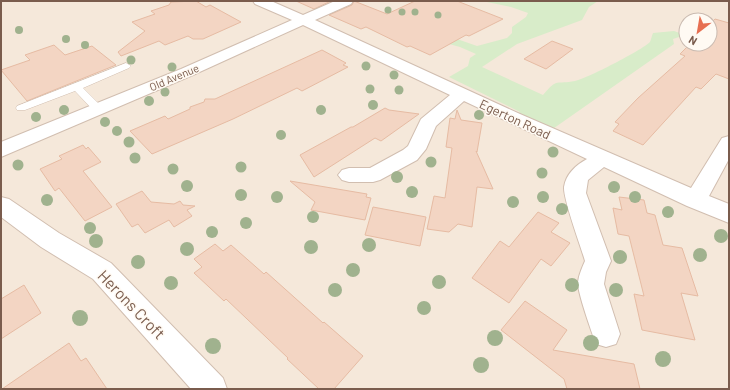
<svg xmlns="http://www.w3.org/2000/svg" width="730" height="390" viewBox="0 0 730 390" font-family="Barlow,sans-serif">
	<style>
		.residential { fill: #f5e8da; fill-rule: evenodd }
		.green { fill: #d8ecc9 }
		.building { fill: #f3d5c3; stroke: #e6bba3 }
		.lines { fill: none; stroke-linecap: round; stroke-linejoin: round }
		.service-casing { stroke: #d1beb0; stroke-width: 1 }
		.minor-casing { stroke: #d1beb0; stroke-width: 2 }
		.service { fill: #fff; fill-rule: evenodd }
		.minor { fill: #fff; fill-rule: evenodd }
		.tree { fill: #a0b28e }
		.labels { text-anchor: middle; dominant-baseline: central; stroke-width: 3; stroke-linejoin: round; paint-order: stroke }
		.far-street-label { font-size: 11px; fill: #7a5c4d; stroke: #fffaf3 }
		.street-label { font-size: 13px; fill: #7a5c4d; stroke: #fffaf3 }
		.near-street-label { font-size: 16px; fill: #7a5c4d; stroke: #fffaf3 }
	</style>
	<rect width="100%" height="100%" fill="#fdf6ec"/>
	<path class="residential" d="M1,1H729V389H1ZM686,20H710V44H686Z"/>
	<path class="green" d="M482,1H598L589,7L582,20L517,44L482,67L543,95C558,77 556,85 575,81C586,79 642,50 650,42C651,40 652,35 653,33L674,31L685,35L673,39L674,44L547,133L513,118L520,112L449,77L468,66L470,58L476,54L460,47L427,38L457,39L477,46L507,38L512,33V27L526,17L528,13L511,7Z"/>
	<path class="building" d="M196,1L206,7L210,5L241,22L203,39H193L188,36L165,45L159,41L121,56L118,52L145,31L132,22L155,14L151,11L169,5L171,2Z
		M296,1H331L314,9Z
		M354,1L387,14L415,1H457L503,19L469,36L466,35L430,55L410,46L407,47L366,27L361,29L329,15L352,5Z
		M715,19L729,23V79L716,74L701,89L696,87L643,145L613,131L619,124L615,122L638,98L685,56L680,54L690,44H710V24Z
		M552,41L573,49L546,69L524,59Z
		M54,45L65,55L92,46L116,65L27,101L1,70L30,60L25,55Z
		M322,50L346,63L343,65L348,67L302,91L297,88L233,119L152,154L130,131L165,116L168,119L190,109V107L204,102L205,99H215Z
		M385,108L389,110L419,114L381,141L375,138L314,177L300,155L351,127H353Z
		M457,110L461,120L482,123L477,152L476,151L493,189L477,187L472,227L458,224L449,232L427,229L434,196L445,198L452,148L446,147L450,118L455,119Z
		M83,145L86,149L88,147L101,162L83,171L112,207L85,221L59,188L55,191L40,169L62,159L59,156Z
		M290,181L367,194L366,197L371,198L365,220L311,210L315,202Z
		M142,191L151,202L174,204L180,201L183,205L195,206L187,210L192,216L174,227L169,220L145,233L138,224L132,227L116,204Z
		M619,197L644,200L647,213L655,215L663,245L682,248L698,296L681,293L695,340L642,330L634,294L644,296L629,236L618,234L613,208L622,210Z
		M373,207L426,217L420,246L365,235Z
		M538,212L559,223L551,232L570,243L551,266L541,259L509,303L472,278L500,241L509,247Z
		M215,244L223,251L231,245L264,274L266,272L323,323L324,322L363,356L334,389H319L287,359L288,358L226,299L224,301L194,273L202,267L194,259Z
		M24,285L41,313L1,339V299Z
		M525,301L567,330L553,350L634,364L640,389H567L564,379L501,330Z
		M69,343L81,361L86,358L107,389H2Z"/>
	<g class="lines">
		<defs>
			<path id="service" d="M126,63L131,66L129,68L83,88L102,107L103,109L102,111H94L75,91L25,110H17L16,108L17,106Z"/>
			<path id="minor" d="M253,1H271L303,15L335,1H353L351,4L315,20L520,114L691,188L722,138L729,136V159L709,196L729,204V223L687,206L604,167L588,180L586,193L611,261L606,272L604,284L620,334L616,344L606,347L596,344C592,333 577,291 578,282C579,274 582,268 585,261C581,247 563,199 564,187C566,174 576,165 587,159L464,101L436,126L426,149L417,160L380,180L373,182H349L342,180L338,175L342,170L349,168H370L403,150L408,146L421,119L450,95L303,25L193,75L1,157V142L181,69L292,20L255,4Z
				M1,197L9,199L59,233L111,263L223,378L227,389H191L93,279L41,247L1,217Z"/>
		</defs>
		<use href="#service" class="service-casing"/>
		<use href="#minor" class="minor-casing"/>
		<use href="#service" class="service"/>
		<use href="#minor" class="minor"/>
	</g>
	<g class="tree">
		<circle cx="388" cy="10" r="3.5"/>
		<circle cx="402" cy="12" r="3.5"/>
		<circle cx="415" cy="12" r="3.5"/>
		<circle cx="438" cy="15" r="3.5"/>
		<circle cx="19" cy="30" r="4"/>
		<circle cx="66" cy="39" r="4"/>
		<circle cx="85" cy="45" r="4"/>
		<circle cx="131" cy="60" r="4.5"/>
		<circle cx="366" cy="66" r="4.5"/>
		<circle cx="172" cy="67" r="4.5"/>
		<circle cx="394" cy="75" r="4.5"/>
		<circle cx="370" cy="89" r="4.5"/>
		<circle cx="399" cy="90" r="4.5"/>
		<circle cx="165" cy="92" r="4.5"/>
		<circle cx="149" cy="101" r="5"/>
		<circle cx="373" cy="105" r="5"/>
		<circle cx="64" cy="110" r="5"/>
		<circle cx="321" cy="110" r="5"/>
		<circle cx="479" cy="115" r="5"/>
		<circle cx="36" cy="117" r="5"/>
		<circle cx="105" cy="122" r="5"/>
		<circle cx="117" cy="131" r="5"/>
		<circle cx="281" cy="135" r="5"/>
		<circle cx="129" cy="142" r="5.5"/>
		<circle cx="553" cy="152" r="5.5"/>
		<circle cx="135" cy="158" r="5.5"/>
		<circle cx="431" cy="162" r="5.5"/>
		<circle cx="18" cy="165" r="5.5"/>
		<circle cx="241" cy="167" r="5.5"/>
		<circle cx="173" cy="169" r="5.5"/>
		<circle cx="542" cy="173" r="5.5"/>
		<circle cx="397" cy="177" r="6"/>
		<circle cx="187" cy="186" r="6"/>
		<circle cx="614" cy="187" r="6"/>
		<circle cx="412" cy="192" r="6"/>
		<circle cx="241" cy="195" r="6"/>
		<circle cx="277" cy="197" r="6"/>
		<circle cx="543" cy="197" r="6"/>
		<circle cx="635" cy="197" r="6"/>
		<circle cx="47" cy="200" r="6"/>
		<circle cx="513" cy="202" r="6"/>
		<circle cx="562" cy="209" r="6"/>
		<circle cx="668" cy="212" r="6"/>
		<circle cx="313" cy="217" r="6"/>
		<circle cx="246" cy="223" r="6"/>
		<circle cx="90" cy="228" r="6"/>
		<circle cx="212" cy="232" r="6"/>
		<circle cx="721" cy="236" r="7"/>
		<circle cx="96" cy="241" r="7"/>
		<circle cx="369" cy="245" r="7"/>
		<circle cx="311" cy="247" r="7"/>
		<circle cx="187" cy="249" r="7"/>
		<circle cx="700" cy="255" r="7"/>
		<circle cx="620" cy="257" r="7"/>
		<circle cx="138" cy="262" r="7"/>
		<circle cx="353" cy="270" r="7"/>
		<circle cx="439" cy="282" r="7"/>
		<circle cx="171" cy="283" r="7"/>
		<circle cx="572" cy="285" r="7"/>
		<circle cx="335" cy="290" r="7"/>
		<circle cx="616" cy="290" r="7"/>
		<circle cx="424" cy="308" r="7"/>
		<circle cx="80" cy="318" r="8"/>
		<circle cx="495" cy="338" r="8"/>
		<circle cx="591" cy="343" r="8"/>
		<circle cx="213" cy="346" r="8"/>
		<circle cx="663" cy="359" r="8"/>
		<circle cx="481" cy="365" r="8"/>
	</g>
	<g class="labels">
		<g class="far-street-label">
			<text transform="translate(174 77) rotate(-23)">Old Avenue</text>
		</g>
		<g class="street-label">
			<text transform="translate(515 119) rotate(25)">Egerton Road</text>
		</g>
		<g class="near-street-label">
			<text transform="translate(132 304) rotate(46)">Herons Croft</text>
		</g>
	</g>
	<rect width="730" height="390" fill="none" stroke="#7a5c4d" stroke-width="4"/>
	<g transform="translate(698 32) rotate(211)"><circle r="19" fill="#fffaf3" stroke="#cabbb1"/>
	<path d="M0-3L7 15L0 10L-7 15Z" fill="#e76f51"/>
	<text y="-6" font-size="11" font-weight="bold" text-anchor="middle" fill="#7a5c4d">N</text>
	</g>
</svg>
